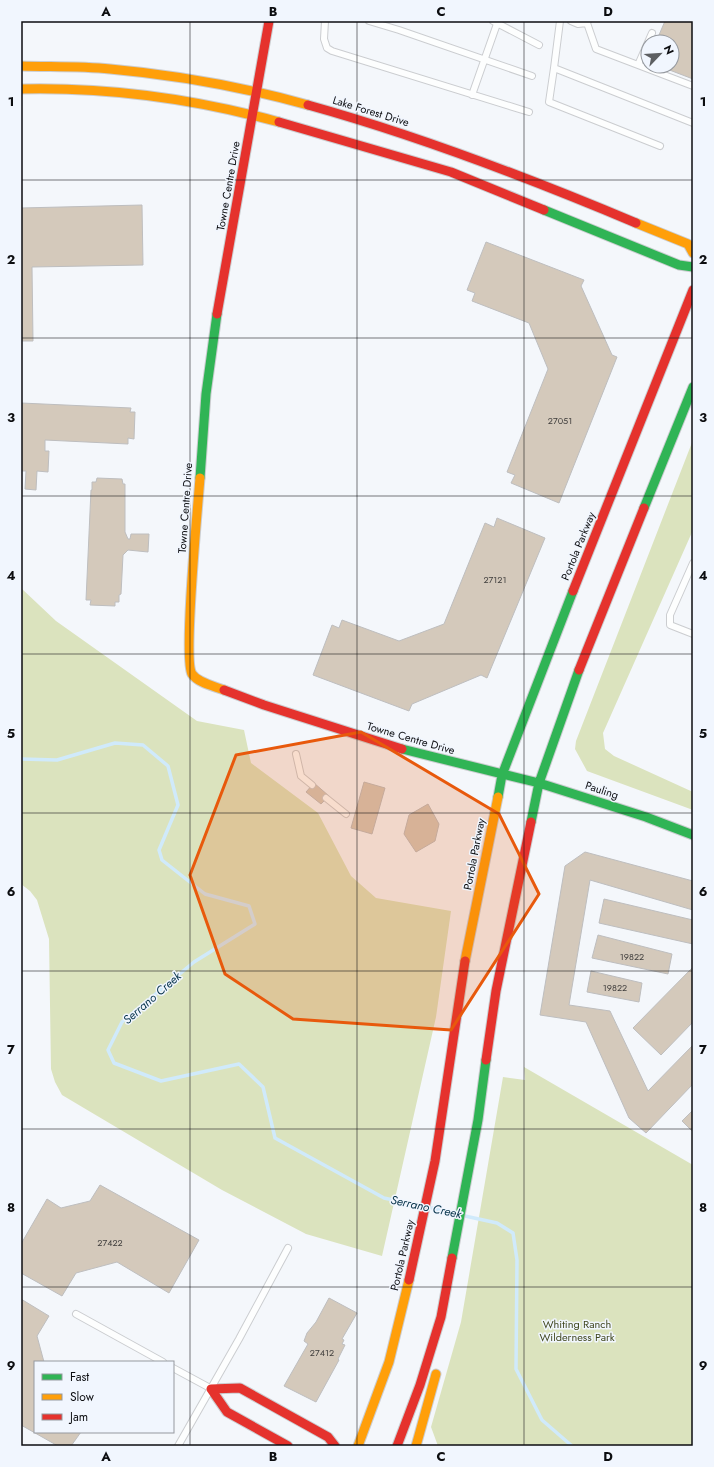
<svg xmlns="http://www.w3.org/2000/svg" width="714" height="1467" viewBox="0 0 714 1467" font-family="Jost,sans-serif">
	<style>
		.green { fill: #dbe3be }
		.lines { fill: none; stroke-linecap: round; stroke-linejoin: round }
		.stream { stroke: #d0eafb; stroke-width: 3.5 }
		.building { fill: #d4c9bb; stroke: #bebebf }
		.lane-casing { stroke: #cbcdd0; stroke-width: 8 }
		.fast-casing { stroke: #cbcdd0; stroke-width: 11 }
		.slow-casing { stroke: #cbcdd0; stroke-width: 11 }
		.jam-casing { stroke: #cbcdd0; stroke-width: 11 }
		.lane { stroke: #fdfefe; stroke-width: 6 }
		.fast { stroke: #30b455; stroke-width: 9 }
		.slow { stroke: #ff9f0a; stroke-width: 9 }
		.jam { stroke: #e5322d; stroke-width: 9 }
		.marked { fill: #e8590c; fill-opacity: 0.2; stroke: #e8590c; stroke-width: 3; stroke-linejoin: round }
		.grid { fill: none; stroke: #0c0d10; stroke-width: 1; stroke-opacity: 0.55 }
		.labels { text-anchor: middle; dominant-baseline: central; stroke-width: 3; stroke-linejoin: round; paint-order: stroke }
		.number-label { font-size: 9px; fill: #3e3c3b }
		.street-label { font-size: 11px; fill: #0c0d10; stroke: #f1f6fe }
		.park-label { font-size: 11px; fill: #3f461d; stroke: #f1f6fe }
		.water-label { font-size: 12px; font-style: italic; fill: #053249; stroke: #f1f6fe }
		.neatline { fill: none; stroke: #0c0d10; stroke-width: 1.5 }
		.grid-label { font-size: 13px; text-anchor: middle; font-weight: bold; fill: #0c0d10 }
	</style>
	<rect width="100%" height="100%" fill="#f4f7fb"/>
	<path class="green" d="M693,440V530L603,733L605,749L614,756L693,792V810L587,771L575,749L576,741Z
		M21,588L56,621L197,721L244,730L251,763L318,813L351,876L376,898L451,911L436,1017L382,1256L306,1234L222,1190L62,1095L55,1082L51,1069L49,939L37,900L30,891L21,884Z
		M524,1067L693,1165V1446H438L431,1427L461,1322L503,1077L525,1080Z"/>
	<g class="lines">
		<path class="stream" d="M21,759L57,760L115,743L143,745L168,766L178,805L159,850L162,860L205,894L249,906L255,924L194,962L122,1022L108,1050L114,1063L161,1081L239,1064L263,1087L275,1138L384,1198L420,1206
			M432,1208L455,1213
			M465,1216L497,1223L513,1233L517,1260L516,1369L542,1420L572,1446"/>
	</g>
	<path class="building" d="M665,21H693V79L659,66H672V42H656Z
		M142,205L143,265L32,267L33,341H21V208Z
		M486,242L584,280L581,286L612,355L617,357L559,503L511,483L515,475L507,472L548,369L529,323L472,301L475,293L467,290Z
		M21,403L131,408L130,412H135L134,439L128,438V444L45,440V451H49L48,472L37,471L36,490L25,489L26,471H21Z
		M97,478L122,479L123,484H125V532L128,539H130L131,534H149L148,552L128,550L123,555L121,594L119,595V602H115V606L90,605L91,600H86L91,490H92V482H96Z
		M497,518L545,538L487,678L481,675L412,704L409,711L313,675L332,625L339,628L342,620L399,641L444,624L485,523L494,527Z
		M364,782L385,788L372,834L351,828Z
		M314,783L329,796L321,804L306,792Z
		M428,804L439,824L435,841L416,852L404,834L409,815Z
		M585,852L693,881V910L590,880L569,1005L610,1011L648,1091L693,1045V1084L646,1133L629,1118L586,1022L540,1015L565,866Z
		M604,899L693,920V944L599,923Z
		M598,935L672,954L668,974L592,958Z
		M693,967V1022L661,1055L633,1028Z
		M591,971L642,983L639,1002L587,992Z
		M693,1110V1132L682,1121Z
		M100,1185L199,1240L169,1293L117,1262L76,1273L62,1296L21,1273V1244L47,1199L61,1208L90,1201Z
		M329,1298L357,1313L342,1339L344,1340L342,1344L345,1345L338,1359L339,1360L316,1402L284,1386L308,1344L304,1341L307,1333L316,1322Z
		M21,1299L49,1316L37,1336L44,1362H35V1432H81L71,1446H58L21,1425Z"/>
	<g class="lines">
		<defs>
			<path id="lane" d="M325,21L324,39L327,48L332,51L529,112
				M369,21L399,30L532,76
				M493,21L539,45
				M560,21L554,68L693,123
				M571,21L578,24L587,23L588,21
				M587,23L596,49L638,65L652,33
				M638,65L693,86
				M554,68L549,102L660,146
				M472,95L498,21
				M693,563L670,615V625L693,634
				M296,754L301,776L312,785
				M326,798L346,814
				M76,1314L163,1362
				M173,1368L210,1388
				M178,1446L239,1339L288,1248"/>
			<path id="fast" d="M544,210L679,265L693,267
				M200,478L206,394L217,314
				M644,508L693,387
				M402,749L539,783L646,817L693,835
				M498,797L502,775L573,591
				M531,822L539,783L579,670
				M452,1258L478,1120L486,1060"/>
			<path id="slow" d="M21,66C50,67 80,66 110,69C177,75 243,87 308,105
				M21,89C108,87 195,99 279,122
				M636,223L688,244L693,253
				M200,478C198,504 183,660 192,674C198,683 214,686 224,690
				M465,961L498,797
				M358,1446L389,1362L409,1280
				M416,1446L436,1374"/>
			<path id="jam" d="M308,105C420,136 529,178 636,223
				M279,122L451,172L544,210
				M217,314L269,21
				M573,591L693,290
				M579,670L644,508
				M224,690L264,705L402,749
				M486,1060L496,991L531,822
				M409,1280L435,1161L465,961
				M211,1389L240,1388L328,1437L335,1446
				M211,1389L227,1412L288,1446
				M397,1446L420,1385L441,1317L452,1258"/>
		</defs>
		<use href="#lane" class="lane-casing"/>
		<use href="#fast" class="fast-casing"/>
		<use href="#slow" class="slow-casing"/>
		<use href="#jam" class="jam-casing"/>
		<use href="#lane" class="lane"/>
		<use href="#fast" class="fast"/>
		<use href="#slow" class="slow"/>
		<use href="#jam" class="jam"/>
	</g>
	<path class="marked" d="M361,732L499,814L539,894L451,1030L293,1019L225,974L190,875L236,755Z"/>
	<path class="grid" d="M190,21V1446M357,21V1446M524,21V1446M21,180H693M21,338H693M21,496H693M21,654H693M21,813H693M21,971H693M21,1129H693M21,1287H693"/>
	<g class="labels">
		<g class="number-label">
			<text x="560" y="420">27051</text>
			<text x="495" y="579">27121</text>
			<text x="632" y="956">19822</text>
			<text x="615" y="987">19822</text>
			<text x="110" y="1242">27422</text>
			<text x="322" y="1352">27412</text>
		</g>
		<g class="street-label">
			<text transform="translate(371 111) rotate(17)">Lake Forest Drive</text>
			<text transform="translate(228 186) rotate(-80)">Towne Centre Drive</text>
			<text transform="translate(185 508) rotate(-86)">Towne Centre Drive</text>
			<text transform="translate(578 546) rotate(-68)">Portola Parkway</text>
			<text transform="translate(411 738) rotate(16)">Towne Centre Drive</text>
			<text transform="translate(602 790) rotate(18)">Pauling</text>
			<text transform="translate(474 854) rotate(-79)">Portola Parkway</text>
			<text transform="translate(402 1255) rotate(-77)">Portola Parkway</text>
		</g>
		<g class="park-label">
			<text x="577" y="1324">Whiting Ranch<tspan x="577" dy="13">Wilderness Park</tspan></text>
		</g>
		<g class="water-label">
			<text transform="translate(152 998) rotate(-41)">Serrano Creek</text>
			<text transform="translate(426 1207) rotate(12)">Serrano Creek</text>
		</g>
	</g>
	<rect width="714" height="1467" fill="none" stroke="#f1f6fe" stroke-width="44"/>
	<rect x="34" y="1361" width="140" height="72" fill="#f1f6fe" stroke="#95999f"/>
	<rect x="42" y="1374" width="20" height="6" fill="#30b455" stroke="#95999f"/>
	<text x="70" y="1381" font-size="12" fill="#0c0d10">Fast</text>
	<rect x="42" y="1394" width="20" height="6" fill="#ff9f0a" stroke="#95999f"/>
	<text x="70" y="1401" font-size="12" fill="#0c0d10">Slow</text>
	<rect x="42" y="1414" width="20" height="6" fill="#e5322d" stroke="#95999f"/>
	<text x="70" y="1421" font-size="12" fill="#0c0d10">Jam</text>
	<g transform="translate(660 54) rotate(65)"><circle r="19" fill="#f1f6fe" stroke="#95999f"/>
	<path d="M0-3L7 15L0 10L-7 15Z" fill="#5d5f62"/>
	<text y="-6" font-size="11" font-weight="bold" text-anchor="middle" fill="#0c0d10">N</text>
	</g>
	<rect x="22" y="22" width="670" height="1423" class="neatline"/>
	<g class="grid-label">
		<text x="106" y="16">A</text>
		<text x="273" y="16">B</text>
		<text x="441" y="16">C</text>
		<text x="608" y="16">D</text>
		<text x="11" y="106">1</text>
		<text x="703" y="106">1</text>
		<text x="11" y="264">2</text>
		<text x="703" y="264">2</text>
		<text x="11" y="422">3</text>
		<text x="703" y="422">3</text>
		<text x="11" y="580">4</text>
		<text x="703" y="580">4</text>
		<text x="11" y="738">5</text>
		<text x="703" y="738">5</text>
		<text x="11" y="896">6</text>
		<text x="703" y="896">6</text>
		<text x="11" y="1054">7</text>
		<text x="703" y="1054">7</text>
		<text x="11" y="1212">8</text>
		<text x="703" y="1212">8</text>
		<text x="11" y="1370">9</text>
		<text x="703" y="1370">9</text>
		<text x="106" y="1461">A</text>
		<text x="273" y="1461">B</text>
		<text x="441" y="1461">C</text>
		<text x="608" y="1461">D</text>
	</g>
</svg>
